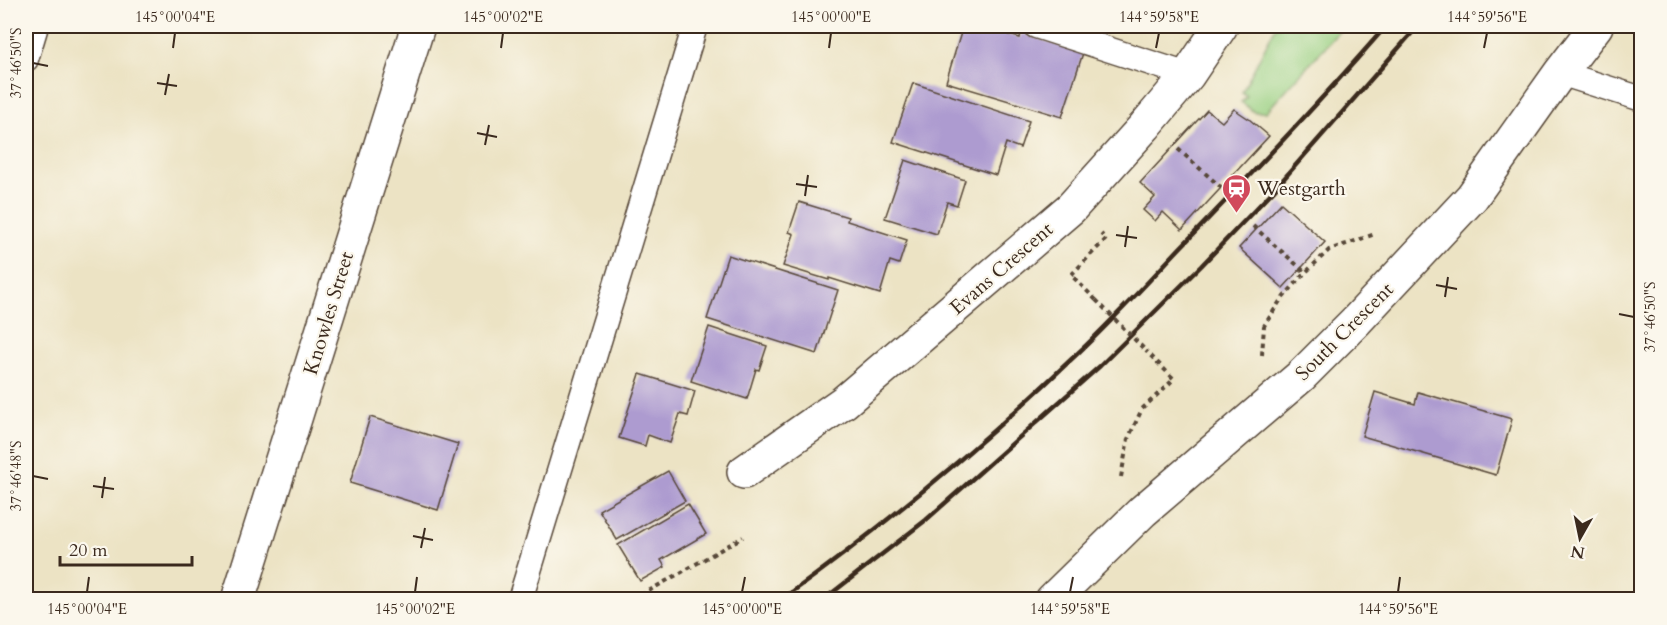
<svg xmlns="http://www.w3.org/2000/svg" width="1667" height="625" viewBox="0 0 1667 625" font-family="Cardo,serif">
<rect width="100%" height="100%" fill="#fbf7ec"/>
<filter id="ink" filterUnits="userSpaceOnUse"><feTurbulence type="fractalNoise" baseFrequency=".0167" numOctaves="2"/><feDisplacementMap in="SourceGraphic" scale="12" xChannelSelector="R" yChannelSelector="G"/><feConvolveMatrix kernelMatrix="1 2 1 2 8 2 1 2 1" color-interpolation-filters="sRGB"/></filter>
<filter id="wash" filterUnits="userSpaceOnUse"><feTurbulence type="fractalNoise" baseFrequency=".008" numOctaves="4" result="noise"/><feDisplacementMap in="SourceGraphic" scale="24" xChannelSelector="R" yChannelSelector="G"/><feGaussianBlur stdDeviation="1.35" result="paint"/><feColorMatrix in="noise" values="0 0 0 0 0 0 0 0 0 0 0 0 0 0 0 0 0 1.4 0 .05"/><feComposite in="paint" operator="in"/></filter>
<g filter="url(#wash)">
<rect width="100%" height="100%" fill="#ece3c4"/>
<!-- green -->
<polygon fill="#9ad082" stroke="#6a7d50" stroke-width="1.5" points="1276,26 1344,26 1266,112 1254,112 1241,102 1247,96 1242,92"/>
<g id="blocks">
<!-- building -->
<g fill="#ad9bd0">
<polygon points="963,26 997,26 1001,27 999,32 1020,38 1021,33 1083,53 1062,117 946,82"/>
<polygon points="913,83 1029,121 1020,148 1006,143 996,175 893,142"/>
<polygon points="1234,109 1249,119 1269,136 1182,230 1163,212 1155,221 1143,210 1155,197 1140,183 1207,110 1222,122"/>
<polygon points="905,160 965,180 957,205 947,202 937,234 885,218"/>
<polygon points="799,202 848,217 847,221 907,240 899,264 890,261 880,294 829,278 829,280 783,266 794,234 789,232"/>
<polygon points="1281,203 1325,242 1283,288 1239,248"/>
<polygon points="728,255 838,290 817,354 707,319"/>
<polygon points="709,327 767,346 759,370 756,369 747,399 691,381"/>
<polygon points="640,374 695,391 688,416 680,414 670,443 648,435 645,446 619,438"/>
<polygon points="1375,392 1415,404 1418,392 1512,419 1496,475 1362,436"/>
<polygon points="370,417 458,444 438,510 350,483"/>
<polygon points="668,471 685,501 617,540 599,510"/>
<polygon points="688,504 706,534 661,560 665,567 640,581 618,545"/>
</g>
</g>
</g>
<g filter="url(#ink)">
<use href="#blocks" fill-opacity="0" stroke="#564637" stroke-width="1.5"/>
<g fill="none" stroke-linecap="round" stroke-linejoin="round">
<defs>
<g id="lane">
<polyline points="1036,26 1188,75"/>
<polyline points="26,59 36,26"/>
<polyline points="1560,73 1642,99"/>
<polyline points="520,600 695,26"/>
</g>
<g id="street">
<polyline points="744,472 844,402 1071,208 1145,126 1188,75 1221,26"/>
<polyline points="238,600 418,26"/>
<polyline points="1052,600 1143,511 1301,376 1357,320 1472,197 1560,73 1596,26"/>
</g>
</defs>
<!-- lane casing -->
<use href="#lane" stroke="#564637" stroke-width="27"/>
<!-- street casing -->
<use href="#street" stroke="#564637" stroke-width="36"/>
<!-- path -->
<g stroke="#564637" stroke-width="4" stroke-dasharray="4.5 4.5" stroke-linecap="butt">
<polyline points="1178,149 1223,189"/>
<polyline points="1253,226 1306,273"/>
<polyline points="1096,300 1071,275 1106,239 1101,234"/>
<polyline points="1262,355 1264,326 1280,301 1304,274 1329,250 1375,234"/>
<polyline points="1121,477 1128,439 1142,409 1174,379 1146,351"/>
<polyline points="633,600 743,537"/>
</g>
<!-- lane -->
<use href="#lane" stroke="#fff" stroke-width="24"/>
<!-- street -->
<use href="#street" stroke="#fff" stroke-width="33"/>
<!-- rail -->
<g stroke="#3b2a1e" stroke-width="4.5">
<path d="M781,600C886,525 985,442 1078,353C1113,320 1146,284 1179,249C1250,176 1320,102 1386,26"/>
<polyline points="823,600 926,520 1100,366 1201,266 1273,191 1418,26"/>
</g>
<!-- path-bridge -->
<polyline stroke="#564637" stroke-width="4" stroke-dasharray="4.5 4.5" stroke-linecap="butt" points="1096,300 1146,351"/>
</g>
</g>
<!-- ticks -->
<path fill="none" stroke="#3b2a1e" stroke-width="2" d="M173,48L175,33M501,48L503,33M829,48L831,33M1156,48L1159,33M1484,48L1487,33M33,63L48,66M157,83L177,86M165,95L169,74M477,133L497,137M485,145L489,125M796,184L817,187M805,196L808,175M1116,235L1137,238M1125,247L1128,226M1436,285L1457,289M1445,297L1448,277M1619,314L1634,317M33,476L48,479M93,486L114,489M102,498L105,477M413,536L433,540M421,548L425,528M87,592L89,577M415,592L417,577M742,592L745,577M1070,592L1073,577M1398,592L1400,577"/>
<!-- icons -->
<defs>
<symbol id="station-pin" viewBox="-11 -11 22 30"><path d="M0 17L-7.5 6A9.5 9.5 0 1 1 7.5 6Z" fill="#d1495b" stroke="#fbf7ec"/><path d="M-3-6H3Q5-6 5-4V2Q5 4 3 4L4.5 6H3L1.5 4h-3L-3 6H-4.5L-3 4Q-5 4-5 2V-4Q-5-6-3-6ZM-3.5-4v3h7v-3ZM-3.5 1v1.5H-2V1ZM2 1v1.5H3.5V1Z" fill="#fff"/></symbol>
</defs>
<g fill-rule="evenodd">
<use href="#station-pin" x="1220" y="172" width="33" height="45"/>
</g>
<g text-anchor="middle" stroke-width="4.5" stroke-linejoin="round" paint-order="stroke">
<!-- poi labels -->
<g font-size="20" fill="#3b2a1e" stroke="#fbf7ec" text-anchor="start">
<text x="1257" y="195">Westgarth</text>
</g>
<!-- street labels -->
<g font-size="20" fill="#3b2a1e" stroke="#fbf7ec">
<text transform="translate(1001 268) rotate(-41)" y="7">Evans Crescent</text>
<text transform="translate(328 313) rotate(-73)" y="7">Knowles Street</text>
<text transform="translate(1344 331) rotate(-45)" y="7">South Crescent</text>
</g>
</g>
<!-- margin -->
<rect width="1667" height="625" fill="none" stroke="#fbf7ec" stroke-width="66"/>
<!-- north arrow -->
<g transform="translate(1580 538) rotate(189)" stroke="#fbf7ec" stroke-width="4.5" paint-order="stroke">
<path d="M0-4.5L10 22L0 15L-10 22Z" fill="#3b2a1e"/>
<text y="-9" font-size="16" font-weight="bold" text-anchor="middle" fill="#3b2a1e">N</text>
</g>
<!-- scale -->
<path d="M60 556v9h132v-9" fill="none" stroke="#3b2a1e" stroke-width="3"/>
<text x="69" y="556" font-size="18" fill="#3b2a1e" stroke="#fbf7ec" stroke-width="4.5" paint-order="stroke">20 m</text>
<rect x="33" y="33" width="1601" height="559" fill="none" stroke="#3b2a1e" stroke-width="2"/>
<g font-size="15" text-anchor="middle" fill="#3b2a1e">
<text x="175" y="22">145°00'04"E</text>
<text x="503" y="22">145°00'02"E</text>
<text x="831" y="22">145°00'00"E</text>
<text x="1159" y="22">144°59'58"E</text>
<text x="1487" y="22">144°59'56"E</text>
<text transform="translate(16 63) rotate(-90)" y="5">37°46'50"S</text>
<text transform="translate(1650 317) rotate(-90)" y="5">37°46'50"S</text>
<text transform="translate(16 476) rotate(-90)" y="5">37°46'48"S</text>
<text x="87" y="614">145°00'04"E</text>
<text x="415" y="614">145°00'02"E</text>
<text x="742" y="614">145°00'00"E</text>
<text x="1070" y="614">144°59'58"E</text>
<text x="1398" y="614">144°59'56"E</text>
</g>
</svg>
